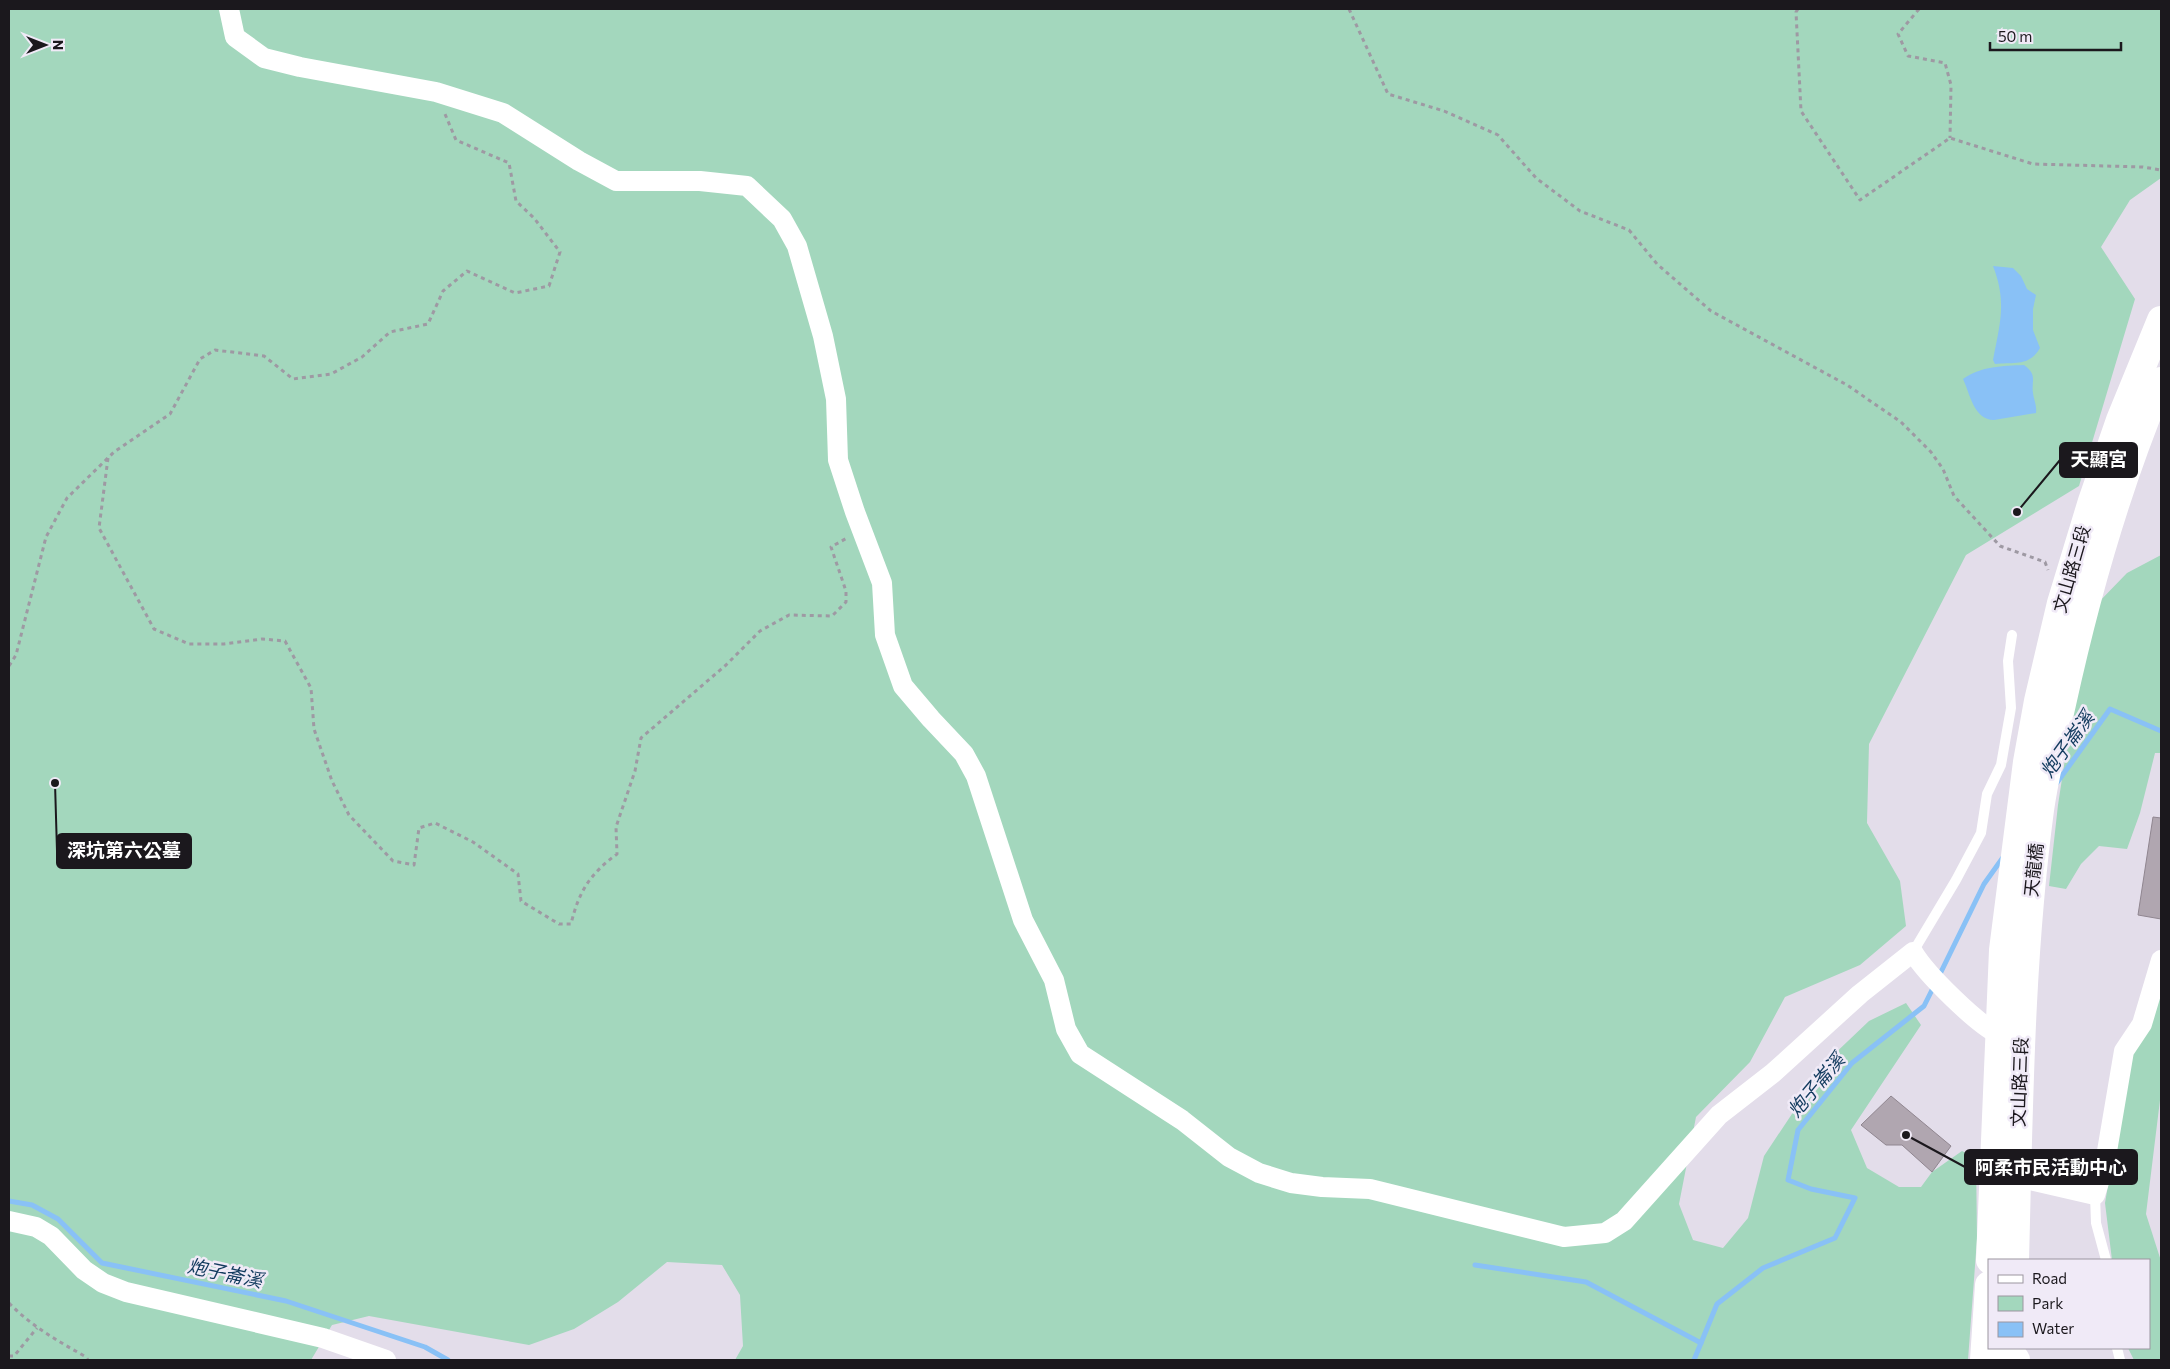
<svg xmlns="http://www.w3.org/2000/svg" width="2170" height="1369" viewBox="0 0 2170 1369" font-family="Commissioner,'Noto Sans TC',sans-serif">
<rect width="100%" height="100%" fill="#e3ddea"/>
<!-- green -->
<g fill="#a3d7bd">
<polygon points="9,9 2161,9 2161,178 2130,200 2101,247 2135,299 2079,486 1966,555 1869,744 1867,823 1900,881 1906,926 1860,965 1785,997 1750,1062 1696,1117 1679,1204 1693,1240 1723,1248 1748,1218 1764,1156 1827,1061 1869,1021 1906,1003 1921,1025 1851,1130 1867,1168 1899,1187 1921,1187 1932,1172 1962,1151 1976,1158 1977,1239 1968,1360 735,1360 743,1346 740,1295 722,1265 667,1262 618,1302 574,1329 529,1345 369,1316 332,1325 311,1360 9,1360"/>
<polygon points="2161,555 2161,753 2155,753 2140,813 2127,849 2099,846 2081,864 2066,889 2049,886 2058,805 2076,687 2095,606 2127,573"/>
<polygon points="2161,992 2161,1092 2146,1214 2161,1261 2161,1360 2134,1360 2128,1348 2149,1348 2149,1260 2112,1260 2105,1203 2130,1057"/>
</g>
<!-- water -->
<g fill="#89c1f6">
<path d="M1993,266L2013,268L2021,276L2027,289L2036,295L2033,309V330L2040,348C2029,367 2014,362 1995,364L1993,360C2000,323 2007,302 1993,266Z"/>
<path d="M2024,365C2038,375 2031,381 2033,393C2034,401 2037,405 2036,413L1994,420C1974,420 1970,394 1963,379C1981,366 2003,366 2024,365Z"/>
</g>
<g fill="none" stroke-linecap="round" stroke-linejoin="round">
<!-- stream -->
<g stroke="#89c1f6" stroke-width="5">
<polyline points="2056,784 2110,709 2161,731"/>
<polyline points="1939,976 1984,884 2004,856"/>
<polyline points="9,1201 32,1205 58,1219 102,1263 286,1301 425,1347 448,1360"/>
<polyline points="1475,1265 1586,1282 1701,1343"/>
<polyline points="1694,1360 1717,1304 1763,1268 1835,1238 1855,1198 1811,1189 1788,1180 1798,1130 1852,1063 1924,1006 1934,986"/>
</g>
</g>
<!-- building -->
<g fill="#b0a6b0" stroke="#908690">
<polygon points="2153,817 2161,818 2161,919 2138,915"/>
<polygon points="1891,1096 1951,1146 1932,1172 1902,1145 1886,1145 1861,1125"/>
</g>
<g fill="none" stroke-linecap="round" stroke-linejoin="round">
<!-- path -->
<g stroke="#9e99a3" stroke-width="3" stroke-dasharray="4 4" stroke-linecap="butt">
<polyline points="1349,9 1388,94 1444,111 1498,135 1536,178 1580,211 1629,230 1657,264 1711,311 1847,385 1901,422 1931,452 1943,469 1954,496 2000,546 2045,562 2048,570"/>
<polyline points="1798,9 1796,12 1801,111 1860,200 1950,138 2033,164 2143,167 2161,170"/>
<polyline points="1919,9 1898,34 1908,56 1945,63 1951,85 1950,138"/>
<path d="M108,458L99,528L154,629L189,644H224L262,639L285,641L311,688L314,729L332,781L349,815L393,861L414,865L419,828L435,823L473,842L518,874L521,901L559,924H571C579,891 590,874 617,854L616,827L635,771L641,738L726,665L760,631L789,615L832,616L846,602V591L831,547L847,538"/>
<polyline points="9,666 16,655 46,537 67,498 114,452 170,414 200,359 215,350 264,356 293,379 331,374 362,357 390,332 428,324 443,291 467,271 515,293 549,286 560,252 534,218 516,201 509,163 456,140 445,114"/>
<path d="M9,1303C31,1326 58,1341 86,1357L88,1360"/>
<polyline points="9,1356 14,1356 37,1328"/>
</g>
<!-- service -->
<g stroke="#fff" stroke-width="10">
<polyline points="1913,952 1956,880 1981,833 1987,794 2001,765 2011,708 2008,661 2012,635"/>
<polyline points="2095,1195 2096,1223 2106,1260"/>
<polyline points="2117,1348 2120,1360"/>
</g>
<!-- minor -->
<g stroke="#fff" stroke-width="20">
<path d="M229,9L235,37L264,58L300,67L436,92L503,113L579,161L616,181H700L747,186L782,219L797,246L823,336L836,399L838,460L855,512L882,583L885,635L903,686L931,719L964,754L976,776L1023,920L1054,980L1066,1029L1080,1054L1182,1120L1229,1157L1259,1173L1291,1183L1322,1187L1370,1189L1564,1237L1605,1233L1624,1221L1719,1115L1773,1073L1860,994L1913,952C1926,974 1976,1023 1998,1034C2002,1036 2006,1035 2010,1035"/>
<polyline points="2017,1177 2095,1195 2105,1163 2124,1051 2142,1024 2161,960"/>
<polyline points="9,1221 36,1227 51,1236 84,1270 103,1283 126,1292 323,1338 386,1360"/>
</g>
<!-- secondary -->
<g stroke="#fff" stroke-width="28">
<polyline points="1990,1260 2003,950 2027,762 2038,701 2061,603 2092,501 2120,420 2161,320"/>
<path d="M2015,1260C2019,1110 2020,959 2040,810C2045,774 2054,739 2062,704C2086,594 2117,485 2161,381"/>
<polyline points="1992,1348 2011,1353 2016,1360"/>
<polyline points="1984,1360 1989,1285"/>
</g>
</g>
<g text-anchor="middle" stroke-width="5" stroke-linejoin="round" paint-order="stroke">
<!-- street labels -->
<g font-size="18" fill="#1b181d" stroke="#f0eaf7">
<text transform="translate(2072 569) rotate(-74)" y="6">文山路三段</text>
<text transform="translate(2034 870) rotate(-84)" y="6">天龍橋</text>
<text transform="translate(2020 1082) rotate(-88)" y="6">文山路三段</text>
</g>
<!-- water labels -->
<g font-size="19" font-style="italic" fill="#123b5e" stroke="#f0eaf7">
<text transform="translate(2067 744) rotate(-54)" y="7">炮子崙溪</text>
<text transform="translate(1816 1085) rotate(-50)" y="7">炮子崙溪</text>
<text transform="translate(225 1273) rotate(12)" y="7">炮子崙溪</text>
</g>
</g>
<!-- callouts -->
<path fill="none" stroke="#1b181d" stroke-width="2" d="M2017 512L2060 460M55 783L57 851M1906 1135L1965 1167"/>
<g fill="#1b181d" stroke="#f0eaf7" stroke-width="2">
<circle cx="2017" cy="512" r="5"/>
<circle cx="55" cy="783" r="5"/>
<circle cx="1906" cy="1135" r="5"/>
</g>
<g fill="#1b181d" stroke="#1b181d" stroke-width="2">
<rect x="2060" y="443" width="77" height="34" rx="5"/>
<rect x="57" y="834" width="134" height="34" rx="5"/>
<rect x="1965" y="1150" width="172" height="34" rx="5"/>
</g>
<g font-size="19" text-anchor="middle" font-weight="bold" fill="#fff">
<text x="2099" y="466">天顯宮</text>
<text x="124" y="857">深坑第六公墓</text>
<text x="2051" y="1174">阿柔市民活動中心</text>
</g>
<!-- border -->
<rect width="2170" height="1369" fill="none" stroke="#1b181d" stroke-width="20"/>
<!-- legend -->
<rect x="1988" y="1259" width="162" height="90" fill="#f0eaf7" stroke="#9b96a0"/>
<rect x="1998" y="1275" width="25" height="8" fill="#ffffff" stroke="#9b96a0"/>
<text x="2032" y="1284" font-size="15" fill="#1b181d">Road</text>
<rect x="1998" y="1296" width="25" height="15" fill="#a3d7bd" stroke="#9b96a0"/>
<text x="2032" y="1309" font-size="15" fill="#1b181d">Park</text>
<rect x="1998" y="1322" width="25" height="15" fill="#89c1f6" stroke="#9b96a0"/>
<text x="2032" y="1334" font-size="15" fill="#1b181d">Water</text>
<!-- north arrow -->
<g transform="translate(45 45) rotate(90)" stroke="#f0eaf7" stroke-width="4" paint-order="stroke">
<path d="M0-4L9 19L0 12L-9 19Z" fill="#1b181d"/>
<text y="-8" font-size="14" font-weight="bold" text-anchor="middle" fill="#1b181d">N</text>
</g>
<!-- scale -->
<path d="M1990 42v8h131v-8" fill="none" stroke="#1b181d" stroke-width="2.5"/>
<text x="1998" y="42" font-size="15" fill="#1b181d" stroke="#f0eaf7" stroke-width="4" paint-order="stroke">50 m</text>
</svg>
